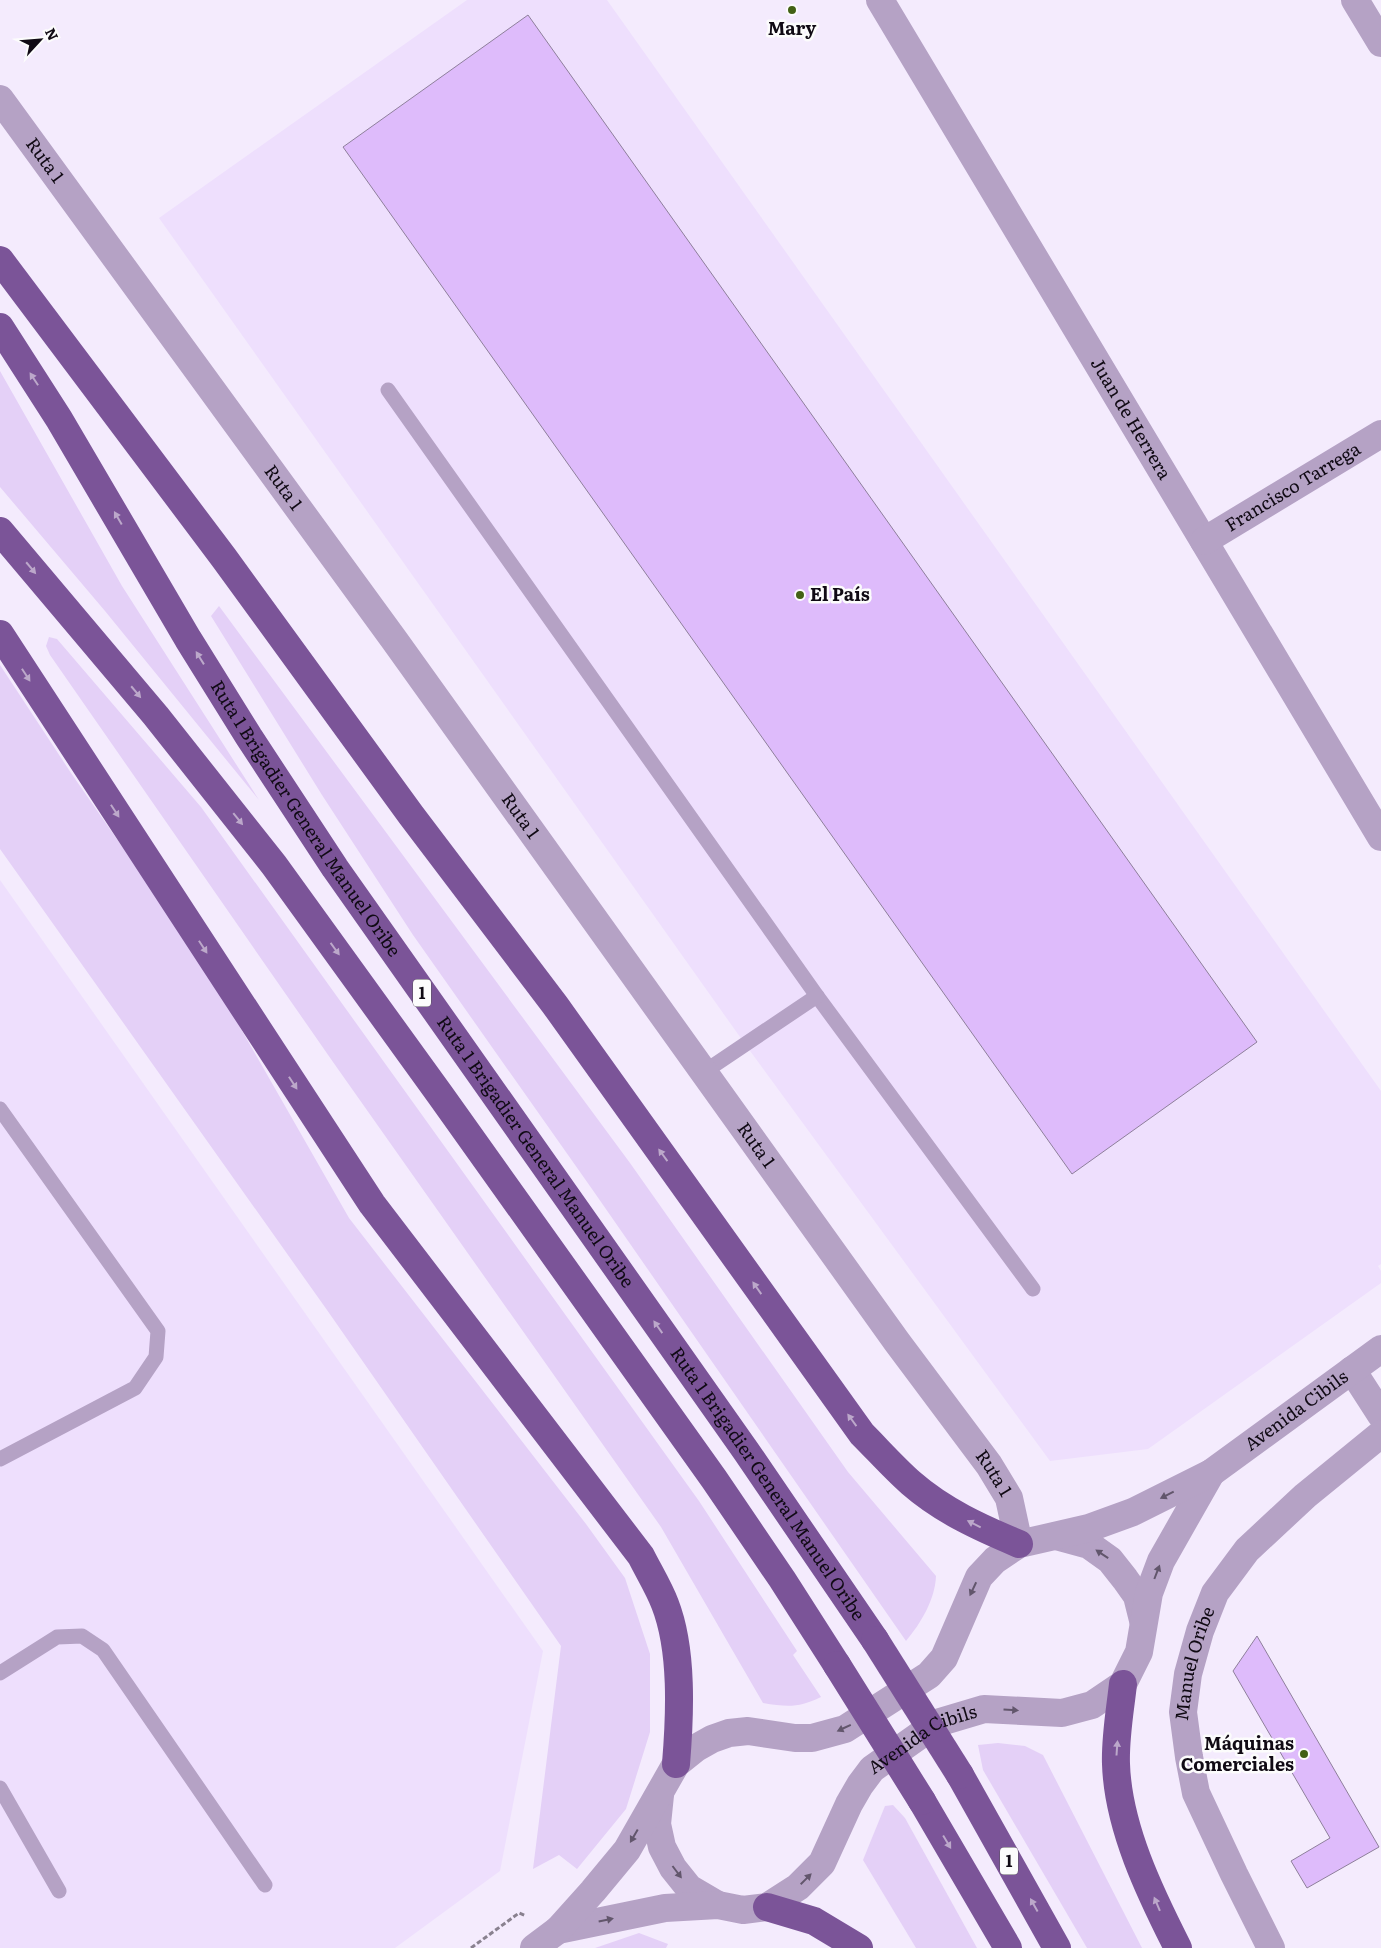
<svg xmlns="http://www.w3.org/2000/svg" width="1381" height="1948" viewBox="0 0 1381 1948" font-family="Literata,serif">
<rect width="100%" height="100%" fill="#f4ebfd"/>
<!-- built -->
<g fill="#eedffd">
<polygon points="467,0 607,0 1381,1091 1381,1264 1378,1266 1381,1271 1381,1283 1148,1449 1050,1461 745,1044 159,218"/>
<polygon points="0,880 543,1651 500,1871 395,1948 0,1948"/>
</g>
<!-- green -->
<g fill="#e4d0f7">
<polygon points="0,371 122,586 259,800 105,611 0,487"/>
<path d="M219,606L630,1163L848,1472L936,1576C935,1600 921,1623 906,1641L592,1189L413,935L322,795L211,616Z"/>
<path d="M49,637L57,639L201,807L699,1501L797,1651L793,1655L821,1697C799,1708 787,1707 763,1703L661,1527L333,1062L50,655L46,646Z"/>
<polygon points="0,665 71,773 205,966 349,1218 586,1524 625,1578 650,1654 650,1732 626,1809 577,1869 559,1855 533,1869 561,1646 327,1310 0,849"/>
<polygon points="998,1743 1025,1746 1043,1755 1142,1948 1087,1948 983,1770 978,1745"/>
<polygon points="893,1805 905,1818 977,1948 916,1948 863,1860 885,1806"/>
<polygon points="639,1933 668,1944 666,1948 595,1948"/>
</g>
<!-- building -->
<g fill="#debbfb" stroke="#8e7f9b">
<polygon points="528,15 1257,1042 1072,1174 343,147"/>
<polygon points="1257,1636 1379,1847 1307,1888 1291,1861 1330,1838 1233,1671"/>
</g>
<g fill="none" stroke-linecap="round" stroke-linejoin="round">
<!-- path -->
<polyline stroke="#89818f" stroke-width="3" stroke-dasharray="5 2.5" stroke-linecap="butt" points="471,1948 519,1913 526,1916"/>
<!-- service -->
<g stroke="#b5a2c5" stroke-width="15">
<polyline points="388,390 817,996 1033,1289"/>
<polyline points="704,1072 817,996"/>
<polyline points="0,1109 158,1331 156,1357 135,1388 0,1459"/>
<polyline points="0,1673 57,1637 82,1636 103,1650 265,1885"/>
<polyline points="0,1788 59,1891"/>
</g>
<!-- minor -->
<g stroke="#b5a2c5" stroke-width="28">
<path id="s1" d="M880,0L1381,837"/>
<polyline points="1355,0 1381,43"/>
<path id="s2" d="M0,99L395,641L897,1342L989,1465L1009,1498L1019,1544"/>
<path id="s3" d="M1204,541L1381,434"/>
<polyline points="1352,1370 1381,1415"/>
<path id="s4" d="M1271,1948L1234,1874L1196,1793L1189,1757L1183,1712L1188,1674L1200,1631L1215,1593L1247,1550L1305,1496L1381,1434"/>
</g>
<!-- tertiary -->
<g stroke="#b5a2c5" stroke-width="28">
<polyline points="1056,1536 1089,1545 1110,1560 1125,1579 1137,1596 1143,1620"/>
<polyline points="660,1795 657,1824 662,1847 673,1868 689,1888 718,1905"/>
<path id="s5" d="M558,1930L665,1908L718,1905L743,1910L767,1907L798,1887L822,1863L849,1804L860,1785L872,1769L937,1723L984,1709L1062,1713L1092,1705L1123,1684L1139,1652L1149,1593L1161,1561L1211,1473"/>
<path id="s6" d="M534,1948L558,1930L593,1891L627,1850L676,1764L696,1748L712,1739L729,1733L748,1731L795,1738H812L845,1729L929,1675L944,1658L979,1577L995,1560L1019,1544L1089,1528L1133,1512L1211,1473L1381,1349"/>
</g>
<!-- trunk -->
<g stroke="#7b5498" stroke-width="28">
<path d="M0,260L224,558L411,815L555,1005L862,1434C878,1450 894,1468 911,1483C943,1511 981,1528 1019,1544"/>
<path id="s7" d="M0,327L59,419L188,639L249,737L335,868L746,1451L875,1640"/>
<polyline points="0,531 156,716 274,865 441,1096 714,1479 782,1579 837,1665"/>
<path d="M0,634L372,1204L641,1556C649,1572 659,1588 665,1604C683,1650 680,1715 676,1764"/>
<path d="M1123,1684C1120,1711 1115,1738 1116,1764C1118,1827 1150,1893 1178,1948"/>
<polyline points="960,1775 1057,1948"/>
<polyline points="922,1801 1008,1948"/>
<polyline points="767,1907 814,1921 859,1948"/>
</g>
<!-- trunk-bridge -->
<g stroke="#7b5498" stroke-width="28">
<polyline points="875,1640 960,1775"/>
<polyline points="837,1665 922,1801"/>
</g>
</g>
<!-- one-way arrows -->
<defs><path id="oneway-solid" d="M-6-.8H1V-3.2L6.5 0L1 3.2V.8H-6Z" transform="scale(1.25)"/></defs>
<g fill="#bca8ca">
<use href="#oneway-solid" transform="translate(34 379) rotate(-123)"/>
<use href="#oneway-solid" transform="translate(118 518) rotate(-120)"/>
<use href="#oneway-solid" transform="translate(31 568) rotate(50)"/>
<use href="#oneway-solid" transform="translate(200 658) rotate(-122)"/>
<use href="#oneway-solid" transform="translate(26 675) rotate(57)"/>
<use href="#oneway-solid" transform="translate(136 692) rotate(50)"/>
<use href="#oneway-solid" transform="translate(115 811) rotate(57)"/>
<use href="#oneway-solid" transform="translate(238 819) rotate(51)"/>
<use href="#oneway-solid" transform="translate(203 947) rotate(57)"/>
<use href="#oneway-solid" transform="translate(335 949) rotate(54)"/>
<use href="#oneway-solid" transform="translate(293 1083) rotate(57)"/>
<use href="#oneway-solid" transform="translate(663 1155) rotate(-126)"/>
<use href="#oneway-solid" transform="translate(757 1288) rotate(-125)"/>
<use href="#oneway-solid" transform="translate(658 1327) rotate(-125)"/>
<use href="#oneway-solid" transform="translate(852 1420) rotate(-126)"/>
<use href="#oneway-solid" transform="translate(974 1524) rotate(-153)"/>
<use href="#oneway-solid" transform="translate(1117 1748) rotate(-86)"/>
<use href="#oneway-solid" transform="translate(947 1842) rotate(59)"/>
<use href="#oneway-solid" transform="translate(1157 1904) rotate(-113)"/>
<use href="#oneway-solid" transform="translate(1034 1905) rotate(-119)"/>
</g>
<g fill="#62566c">
<use href="#oneway-solid" transform="translate(1167 1495) rotate(153)"/>
<use href="#oneway-solid" transform="translate(1102 1554) rotate(-146)"/>
<use href="#oneway-solid" transform="translate(1157 1572) rotate(-69)"/>
<use href="#oneway-solid" transform="translate(973 1589) rotate(115)"/>
<use href="#oneway-solid" transform="translate(1011 1710) rotate(4)"/>
<use href="#oneway-solid" transform="translate(844 1728) rotate(155)"/>
<use href="#oneway-solid" transform="translate(634 1836) rotate(120)"/>
<use href="#oneway-solid" transform="translate(677 1872) rotate(53)"/>
<use href="#oneway-solid" transform="translate(806 1879) rotate(-45)"/>
<use href="#oneway-solid" transform="translate(606 1920) rotate(-12)"/>
</g>
<!-- markers -->
<g fill="#436115" stroke="#fcfcfc" stroke-width="2">
<circle cx="792" cy="10" r="5"/>
<circle cx="800" cy="595" r="5"/>
<circle cx="1304" cy="1754" r="5"/>
</g>
<g text-anchor="middle" stroke-width="5" stroke-linejoin="round" paint-order="stroke">
<!-- shield labels -->
<g fill="#fcfcfc" stroke="#57535a" stroke-width="1">
<rect x="413" y="979.5" width="18" height="27" rx="4"/>
<rect x="1000" y="1847.5" width="18" height="27" rx="4"/>
</g>
<g font-size="16" font-weight="bold" fill="#100a14">
<text x="422" y="999">1</text>
<text x="1009" y="1867">1</text>
</g>
<!-- poi labels -->
<g font-size="18" font-weight="bold" fill="#100a14" stroke="#fcfcfc">
<text x="792" y="35">Mary</text>
<text x="810" y="601" text-anchor="start">El País</text>
<text x="1294" y="1750" text-anchor="end">Máquinas<tspan x="1294" dy="21">Comerciales</tspan></text>
</g>
<!-- street labels -->
<g font-size="18" fill="#100a14" stroke="#fcfcfc">
<text dy="6" stroke="none"><textPath href="#s2" startOffset="76">Ruta 1</textPath></text>
<text dy="6" stroke="none"><textPath href="#s1" startOffset="488">Juan de Herrera</textPath></text>
<text dy="6" stroke="none"><textPath href="#s2" startOffset="481">Ruta 1</textPath></text>
<text dy="6" stroke="none"><textPath href="#s3" startOffset="104">Francisco Tarrega</textPath></text>
<text dy="6" stroke="none"><textPath href="#s2" startOffset="886">Ruta 1</textPath></text>
<text dy="6" stroke="none"><textPath href="#s7" startOffset="579">Ruta 1 Brigadier General Manuel Oribe</textPath></text>
<text dy="6" stroke="none"><textPath href="#s2" startOffset="1291">Ruta 1</textPath></text>
<text dy="6" stroke="none"><textPath href="#s7" startOffset="984">Ruta 1 Brigadier General Manuel Oribe</textPath></text>
<text dy="6" stroke="none"><textPath href="#s6" startOffset="989">Avenida Cibils</textPath></text>
<text dy="6" stroke="none"><textPath href="#s2" startOffset="1696">Ruta 1</textPath></text>
<text dy="6" stroke="none"><textPath href="#s7" startOffset="1389">Ruta 1 Brigadier General Manuel Oribe</textPath></text>
<text dy="6" stroke="none"><textPath href="#s4" startOffset="304">Manuel Oribe</textPath></text>
<text dy="6" stroke="none"><textPath href="#s5" startOffset="449">Avenida Cibils</textPath></text>
</g>
</g>
<!-- north arrow -->
<g transform="translate(40 40) rotate(64)" stroke="#fcfcfc" stroke-width="4" paint-order="stroke">
<path d="M0-4L9 19L0 12L-9 19Z" fill="#100a14"/>
<text y="-8" font-size="14" font-weight="bold" text-anchor="middle" fill="#100a14">N</text>
</g>
</svg>
